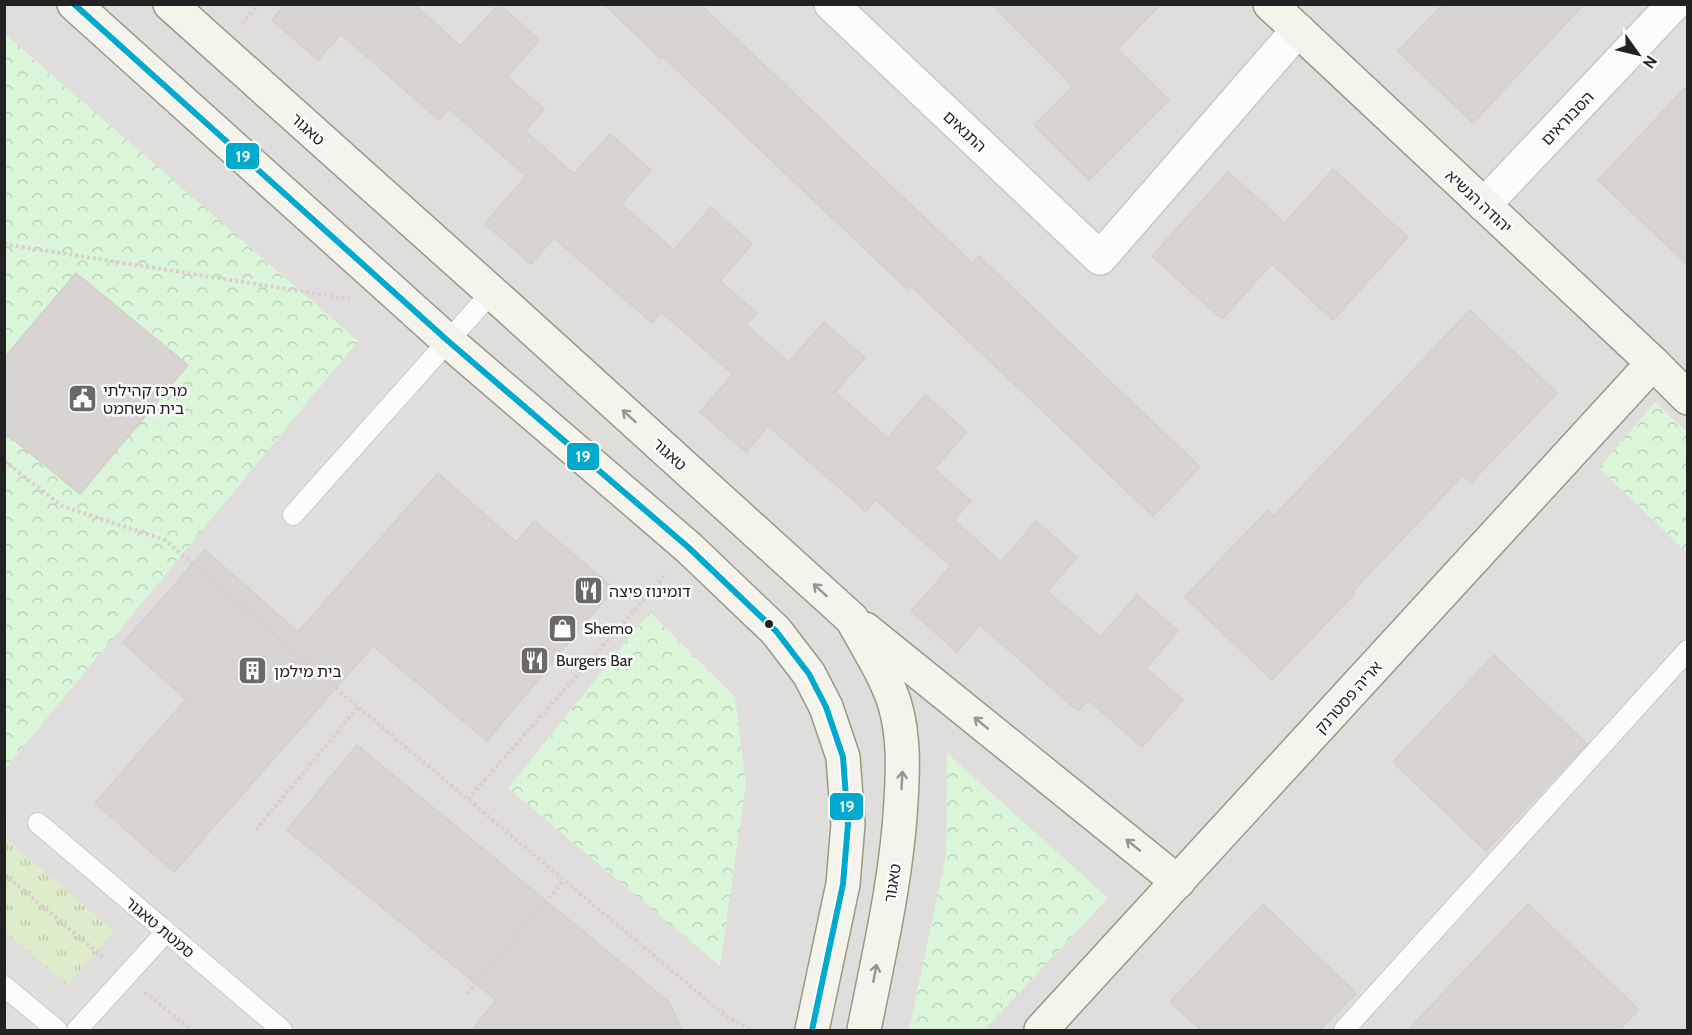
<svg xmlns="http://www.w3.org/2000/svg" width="1692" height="1035" viewBox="0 0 1692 1035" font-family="Cabin,'Noto Sans Hebrew',sans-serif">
<defs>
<pattern id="grass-tufts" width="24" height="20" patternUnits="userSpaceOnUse" patternTransform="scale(1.5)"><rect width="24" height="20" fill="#ddeccb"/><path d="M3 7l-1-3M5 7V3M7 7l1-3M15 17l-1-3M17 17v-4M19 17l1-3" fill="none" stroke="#bdcaae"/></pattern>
<pattern id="park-crowns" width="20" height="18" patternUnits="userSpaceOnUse" patternTransform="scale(1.5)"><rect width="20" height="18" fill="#daf5da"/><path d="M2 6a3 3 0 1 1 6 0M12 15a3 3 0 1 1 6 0" fill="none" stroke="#bbd2bb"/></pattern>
</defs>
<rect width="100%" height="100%" fill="#f0eeeb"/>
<!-- residential -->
<rect fill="#dfdedc" x="5" y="5" width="1682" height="1025"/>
<!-- grass -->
<polygon fill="url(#grass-tufts)" points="4,837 114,931 67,985 5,931"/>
<!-- park -->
<g fill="url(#park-crowns)">
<polygon points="5,34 358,341 5,769"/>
<polygon points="1655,402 1687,432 1687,553 1599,468"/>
<polygon points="650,612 735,697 746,783 720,966 508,788"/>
<polygon points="947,753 1108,898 984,1030 909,1030 946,855"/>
</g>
<!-- parking -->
<g fill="#e0dfde">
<polygon points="396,324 463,383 313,554 246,495"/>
<polygon points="38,782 171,896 237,833 275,827 467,994 437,1030 211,1030 181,1006 159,1030 5,1030 5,957 63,1009 129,936 5,825 4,818"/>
</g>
<!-- building -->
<g fill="#d7d4d2" stroke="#d3d0cc" stroke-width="1.5">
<polygon points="285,4 414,4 460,46 499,4 539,40 507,77 544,109 525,131 574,174 610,134 651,170 621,204 674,250 711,207 752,244 720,281 757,313 746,325 789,362 824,322 865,358 835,392 888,438 925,395 967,432 934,469 971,501 954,520 1001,562 1036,521 1077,557 1047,591 1100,637 1137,595 1178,631 1146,668 1183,700 1142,747 1088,700 1078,711 980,625 957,652 911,611 951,566 876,500 866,511 768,426 746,452 700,412 733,374 661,312 652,323 554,238 531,264 485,224 526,176 448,108 439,120 341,34 318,60 272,20"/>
<polygon points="604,4 700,4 972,263 979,256 1200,467 1153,516 911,286 907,289 662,56 660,58"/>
<polygon points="992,4 1161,4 1117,49 1169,100 1089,180 1034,125 1073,86"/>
<polygon points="1443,4 1584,4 1473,123 1398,51"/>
<polygon points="1688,85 1688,265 1598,180"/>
<polygon points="1333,169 1408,237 1333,320 1272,264 1222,319 1152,256 1228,172 1285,223"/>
<polygon points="76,273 188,365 80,494 4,432 4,358"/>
<polygon points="1470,310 1557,393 1471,483 1463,475 1353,591 1355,593 1272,680 1185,597 1268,510 1274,516"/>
<polygon points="438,473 516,542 534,521 614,588 487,741 373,646 174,872 95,803 186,699 123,643 205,550 298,632"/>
<polygon points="1494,655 1587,744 1486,851 1393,762"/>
<polygon points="357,745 669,1002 682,1030 472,1030 496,1000 287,830"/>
<polygon points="1263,904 1356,993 1320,1030 1201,1030 1170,1002"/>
<polygon points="1528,904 1639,1010 1619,1030 1408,1030"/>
</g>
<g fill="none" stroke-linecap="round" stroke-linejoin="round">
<defs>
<g id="lane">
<polyline points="293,515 491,293"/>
<polyline points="38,823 282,1030"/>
<polyline points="4,986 57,1030"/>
<polyline points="77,1030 166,932"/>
<polyline points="1344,1030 1688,650"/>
</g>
<g id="street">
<polyline points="831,4 1100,258 1298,30"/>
<polyline points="1484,205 1674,4"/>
</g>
<g id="secondary">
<polyline points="74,4 448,341 688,547 776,631 809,674 826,707 843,757 848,824 843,884 812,1030"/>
<path d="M170,4L507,306L852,619C867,647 886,675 895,705C904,736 903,769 901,801C897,878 879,954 864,1030"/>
<polyline points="1270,4 1653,363 1688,398"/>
<polyline points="865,629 1178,882"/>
<polyline points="1041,1030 1653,363"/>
</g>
</defs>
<!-- lane casing -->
<use href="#lane" stroke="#c9c8c7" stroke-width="22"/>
<!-- street casing -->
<use href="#street" stroke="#c9c8c7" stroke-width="36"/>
<!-- secondary casing -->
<use href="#secondary" stroke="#999a82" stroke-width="36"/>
<!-- path -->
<g stroke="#dccecd" stroke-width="4" stroke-dasharray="3 3" stroke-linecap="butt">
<polyline points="242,24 259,4"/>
<polyline points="4,244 350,299"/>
<polyline points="4,461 62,506 165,540 358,707 727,1017 751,1030"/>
<polyline points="468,799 667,573"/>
<polyline points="256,830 358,707"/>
<polyline points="4,874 105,959"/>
<polyline points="4,885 10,879"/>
<polyline points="145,992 191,1030"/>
<polyline points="467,994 564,880"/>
</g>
<!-- lane -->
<use href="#lane" stroke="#fdfcfc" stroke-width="20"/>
<!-- street -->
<use href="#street" stroke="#fdfcfc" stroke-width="33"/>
<!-- secondary -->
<use href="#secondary" stroke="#f4f4ed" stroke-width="33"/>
<defs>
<polyline id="bus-1" points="74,4 448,341 688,547 776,631 809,674 826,707 843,757 848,824 843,884 812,1030"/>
</defs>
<!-- bus-1 casing -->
<use href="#bus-1" stroke="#fff" stroke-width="10"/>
<!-- bus-1 -->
<use href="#bus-1" stroke="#00a9ce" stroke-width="6"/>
</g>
<!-- one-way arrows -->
<defs><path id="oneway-shaft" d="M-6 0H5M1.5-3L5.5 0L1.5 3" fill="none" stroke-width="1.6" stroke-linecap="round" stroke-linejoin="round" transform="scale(1.5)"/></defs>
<g stroke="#969692">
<use href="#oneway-shaft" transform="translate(629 416) rotate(-138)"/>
<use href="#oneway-shaft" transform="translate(820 590) rotate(-138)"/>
<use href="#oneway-shaft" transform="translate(981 723) rotate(-141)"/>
<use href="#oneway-shaft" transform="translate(902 780) rotate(-87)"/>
<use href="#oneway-shaft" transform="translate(1133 845) rotate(-141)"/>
<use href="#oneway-shaft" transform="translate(875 973) rotate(-79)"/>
</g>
<!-- icons -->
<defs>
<symbol id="civic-square" viewBox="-11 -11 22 22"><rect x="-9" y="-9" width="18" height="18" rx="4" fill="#6a6968" stroke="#fff"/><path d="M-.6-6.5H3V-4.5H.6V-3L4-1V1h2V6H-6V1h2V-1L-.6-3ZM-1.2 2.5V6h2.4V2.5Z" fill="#fff"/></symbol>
<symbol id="restaurant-square" viewBox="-11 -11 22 22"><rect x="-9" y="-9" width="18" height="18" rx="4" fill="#6a6968" stroke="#fff"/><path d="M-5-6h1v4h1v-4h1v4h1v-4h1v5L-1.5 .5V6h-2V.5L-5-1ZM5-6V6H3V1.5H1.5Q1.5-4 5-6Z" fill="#fff"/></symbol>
<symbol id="shop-square" viewBox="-11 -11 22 22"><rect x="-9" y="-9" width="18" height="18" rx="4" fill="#6a6968" stroke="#fff"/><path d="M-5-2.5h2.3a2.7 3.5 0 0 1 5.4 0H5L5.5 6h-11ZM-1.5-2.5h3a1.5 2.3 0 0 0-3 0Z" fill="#fff"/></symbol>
<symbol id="building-square" viewBox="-11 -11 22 22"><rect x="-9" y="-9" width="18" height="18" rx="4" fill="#6a6968" stroke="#fff"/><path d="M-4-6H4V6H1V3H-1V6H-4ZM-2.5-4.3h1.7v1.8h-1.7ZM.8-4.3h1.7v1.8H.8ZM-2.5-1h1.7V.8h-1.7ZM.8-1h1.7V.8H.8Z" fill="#fff"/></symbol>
</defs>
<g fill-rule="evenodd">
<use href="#civic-square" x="66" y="382" width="33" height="33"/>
<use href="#restaurant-square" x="572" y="574" width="33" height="33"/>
<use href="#shop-square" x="546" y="612" width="33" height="33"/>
<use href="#restaurant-square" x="518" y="644" width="33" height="33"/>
<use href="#building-square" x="236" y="654" width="33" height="33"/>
</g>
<!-- markers -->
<circle fill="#222" stroke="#fff" stroke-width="2" cx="769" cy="624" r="5"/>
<g text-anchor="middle" stroke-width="5" stroke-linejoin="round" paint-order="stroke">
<!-- street labels -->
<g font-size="16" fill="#222" stroke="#fff">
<text transform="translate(1567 118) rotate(-46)" y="6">הסבוראים</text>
<text transform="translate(308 129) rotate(42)" y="6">טאגור</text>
<text transform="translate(965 131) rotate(43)" y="6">התנאים</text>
<text transform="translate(1479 201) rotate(43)" y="6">יהודה הנשיא</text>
<text transform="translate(670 454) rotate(42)" y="6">טאגור</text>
<text transform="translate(1348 697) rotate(-48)" y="6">אריה פסטרנק</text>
<text transform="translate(892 883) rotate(-81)" y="6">טאגור</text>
<text transform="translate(160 927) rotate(40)" y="6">סמטת טאגור</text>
</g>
<!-- poi labels -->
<g font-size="16" fill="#222" stroke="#fff" text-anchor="start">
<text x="103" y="396">מרכז קהילתי<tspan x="103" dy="18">בית השחמט</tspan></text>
<text x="609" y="597">דומינוז פיצה</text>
<text x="584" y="634">Shemo</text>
<text x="556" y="666">Burgers Bar</text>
<text x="274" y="677">בית מילמן</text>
</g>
</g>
<g stroke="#fff" stroke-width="2">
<rect x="225" y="142" width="35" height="28" rx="6" fill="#00a9ce"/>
<rect x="566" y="442" width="34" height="29" rx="6" fill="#00a9ce"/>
<rect x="829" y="792" width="35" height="29" rx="6" fill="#00a9ce"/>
</g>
<g font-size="16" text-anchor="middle" font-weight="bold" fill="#fff">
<text x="243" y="162">19</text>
<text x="583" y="462">19</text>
<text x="847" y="812">19</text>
</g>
<!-- border -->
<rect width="1692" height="1035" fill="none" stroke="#222222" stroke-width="12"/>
<!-- north arrow -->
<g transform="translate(1638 54) rotate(124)" stroke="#ffffff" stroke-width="4.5" paint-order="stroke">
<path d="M0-4.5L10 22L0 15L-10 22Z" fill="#222222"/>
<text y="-9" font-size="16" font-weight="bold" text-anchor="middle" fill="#222222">N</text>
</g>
</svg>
